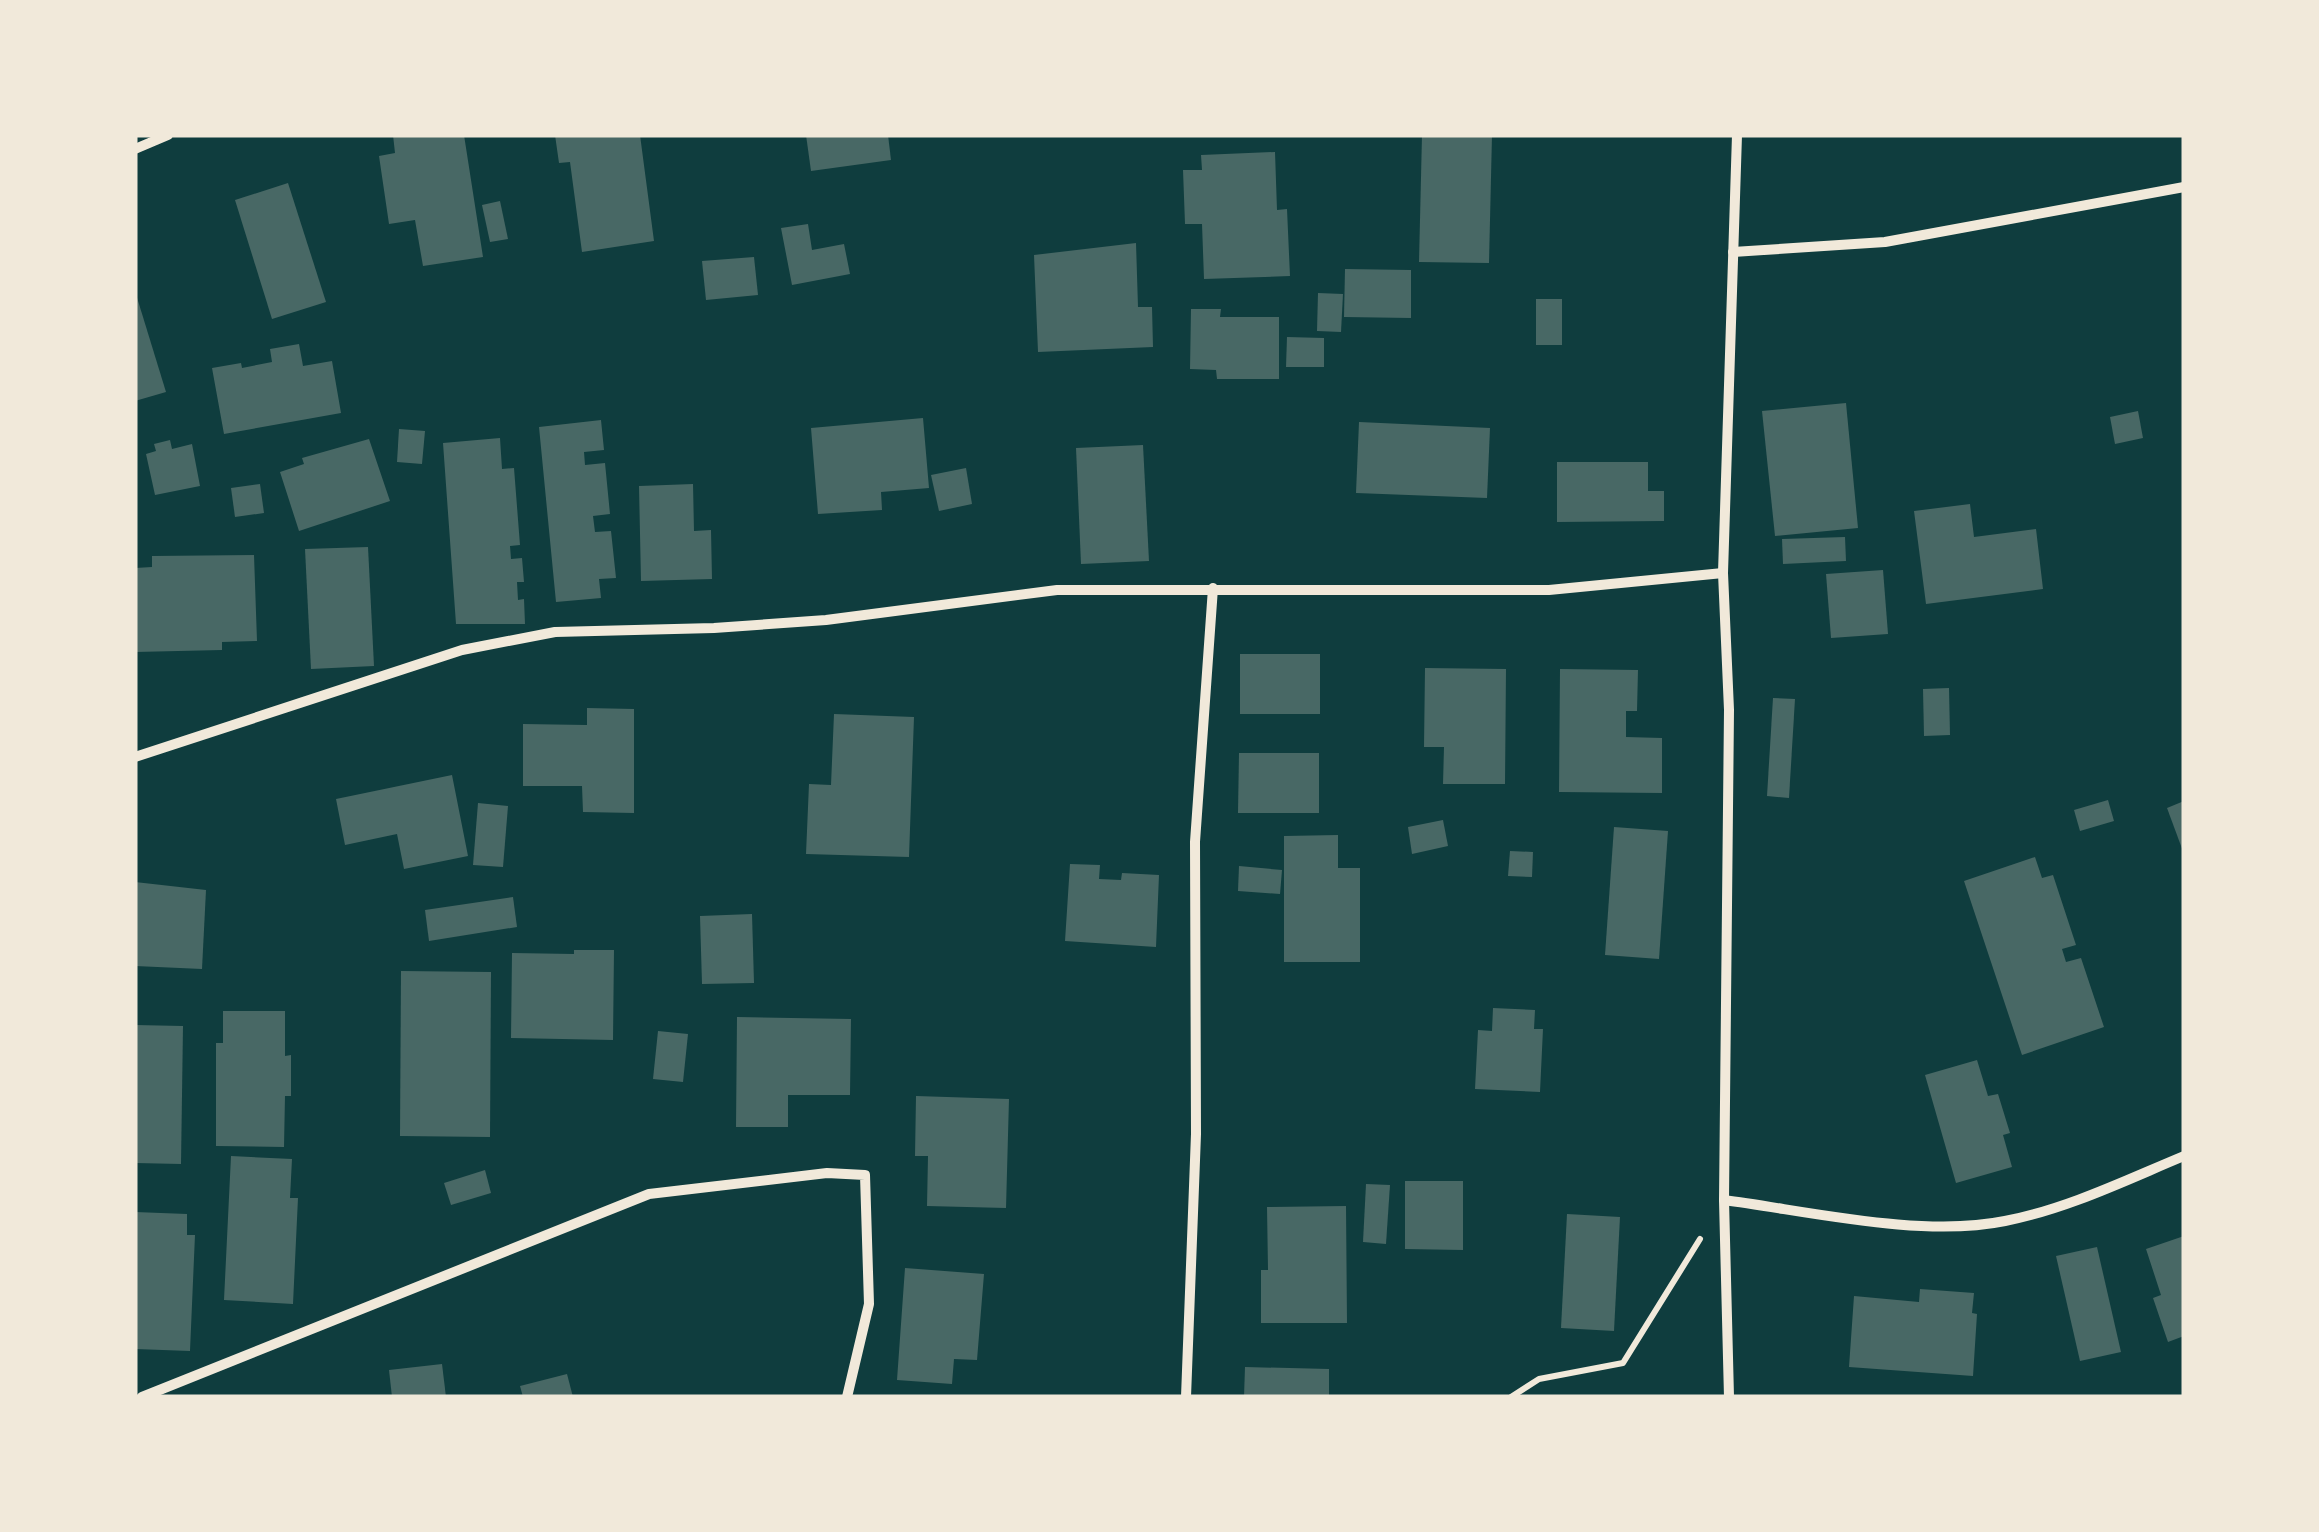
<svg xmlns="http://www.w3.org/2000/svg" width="2319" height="1532" viewBox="0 0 2319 1532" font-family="'PT Sans Narrow',sans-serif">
<rect width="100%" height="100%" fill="#0f3d3e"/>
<!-- building -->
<g fill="#486865">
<polygon points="393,135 464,135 483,257 423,266 415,220 389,224 379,156 395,153"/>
<polygon points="555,135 640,135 654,241 582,252 570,162 559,163"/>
<polygon points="806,135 888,135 891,160 811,171"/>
<polygon points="1422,135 1492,135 1489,263 1419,262"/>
<polygon points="1275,152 1277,210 1287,209 1290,276 1204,279 1202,224 1185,224 1183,170 1202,170 1201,155"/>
<polygon points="288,183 326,302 272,319 235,200"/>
<polygon points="500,201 508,239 490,242 482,205"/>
<polygon points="808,224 812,250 844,244 850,274 792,285 781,228"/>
<polygon points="1136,243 1138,307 1152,307 1153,347 1038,352 1034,255"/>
<polygon points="754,257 758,295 706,300 702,261"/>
<polygon points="1345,269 1411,270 1411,318 1344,317"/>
<polygon points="135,291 166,392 135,401"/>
<polygon points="1318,293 1343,294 1341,332 1317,331"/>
<rect x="1536" y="299" width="26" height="46"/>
<polygon points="1191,309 1221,309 1220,317 1279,317 1279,379 1217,379 1216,370 1190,369"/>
<polygon points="1287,337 1324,338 1324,367 1286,367"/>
<polygon points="299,344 303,366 332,361 341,413 224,434 212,368 241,363 242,368 272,362 270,349"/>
<polygon points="1846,403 1858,528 1775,536 1762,411"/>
<polygon points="2138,411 2143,438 2115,444 2110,417"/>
<polygon points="923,418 929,488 881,492 882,510 818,514 811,428"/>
<polygon points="601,420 604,450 584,452 585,465 605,463 610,514 593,516 595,532 611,531 616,578 599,579 601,598 556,602 539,427"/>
<polygon points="1359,422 1490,428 1487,498 1356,493"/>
<polygon points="399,429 425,431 422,464 397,462"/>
<polygon points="500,438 502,469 514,468 520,545 510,546 511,559 522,558 524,582 517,582 518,600 524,599 525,624 456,624 443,443"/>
<polygon points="369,439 390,501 299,531 280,472 304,464 302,458"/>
<polygon points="170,440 172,449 192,444 200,486 155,495 146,454 156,451 154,444"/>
<polygon points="1143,445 1149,561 1081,564 1076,448"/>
<polygon points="1557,462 1648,462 1648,491 1664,491 1664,521 1557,522"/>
<polygon points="966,468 972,504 939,511 931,475"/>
<polygon points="260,484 264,513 235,517 231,488"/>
<polygon points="693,484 694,531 711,530 712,579 641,581 639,486"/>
<polygon points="1970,504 1974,537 2036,529 2043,589 1926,604 1914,511"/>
<polygon points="1845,537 1846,561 1783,564 1782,539"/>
<polygon points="368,547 374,666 311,669 305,549"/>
<polygon points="254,555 257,641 222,642 222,650 135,652 135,568 152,567 152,556"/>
<polygon points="1883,570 1888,634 1831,638 1826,574"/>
<rect x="1240" y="654" width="80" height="60"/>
<polygon points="1425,668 1506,669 1505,784 1443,784 1444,747 1424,747"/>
<polygon points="1560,669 1638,670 1637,711 1626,711 1626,737 1662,738 1662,793 1559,792"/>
<polygon points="1949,688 1950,735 1924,736 1923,689"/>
<polygon points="1773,698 1795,699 1789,798 1767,796"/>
<polygon points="587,708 634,709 634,813 583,812 582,786 523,786 523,724 587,725"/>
<polygon points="834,714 914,717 909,857 806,854 809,784 831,785"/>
<polygon points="1239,753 1319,753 1319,813 1238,813"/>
<polygon points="452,775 468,856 404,869 397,834 345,845 336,799"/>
<polygon points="2108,800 2114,821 2080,831 2074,810"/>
<polygon points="2184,801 2184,854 2167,808"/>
<polygon points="478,803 508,806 503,867 473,865"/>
<polygon points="1443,820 1448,846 1412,854 1408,827"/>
<polygon points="1614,827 1668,831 1659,959 1605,955"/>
<polygon points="1338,835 1338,868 1360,868 1360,962 1284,962 1284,836"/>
<polygon points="1510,851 1533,852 1532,877 1508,876"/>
<polygon points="2035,857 2042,878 2053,875 2076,945 2062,949 2066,962 2081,958 2104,1027 2022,1055 1964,881"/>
<polygon points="1070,864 1100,865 1099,879 1121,880 1122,873 1159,875 1156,947 1065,941"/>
<polygon points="1239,866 1282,870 1280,894 1238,891"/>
<polygon points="135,882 206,890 202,969 135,966"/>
<polygon points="513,897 517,927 429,941 425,910"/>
<polygon points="752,914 754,983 702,984 700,916"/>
<polygon points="574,950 614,950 613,1040 511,1038 512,953 574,954"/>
<polygon points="401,971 491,972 490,1137 400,1136"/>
<polygon points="1493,1008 1535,1010 1534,1029 1543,1029 1540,1092 1475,1089 1478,1030 1492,1031"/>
<polygon points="223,1011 285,1011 285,1056 291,1055 291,1096 285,1096 284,1147 216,1146 216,1043 223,1043"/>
<polygon points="737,1017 851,1019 850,1095 788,1095 788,1127 736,1127"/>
<polygon points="135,1025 183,1026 181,1164 135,1163"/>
<polygon points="658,1031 688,1034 683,1082 653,1079"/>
<polygon points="1977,1060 1988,1096 1998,1094 2010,1133 2003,1135 2012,1167 1956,1183 1925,1075"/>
<polygon points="916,1096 1009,1099 1006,1208 927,1206 928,1156 915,1156"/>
<polygon points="231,1156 292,1159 290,1198 298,1198 293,1304 224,1300"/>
<polygon points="485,1170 491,1193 451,1205 444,1183"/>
<polygon points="1405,1181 1463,1181 1463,1250 1405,1249"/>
<polygon points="1366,1184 1390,1185 1386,1244 1363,1242"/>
<polygon points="1346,1206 1347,1323 1261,1323 1261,1270 1268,1270 1267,1207"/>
<polygon points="135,1212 187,1214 187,1235 195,1235 190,1351 135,1349"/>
<polygon points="1567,1214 1620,1217 1614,1331 1561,1328"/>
<polygon points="2184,1236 2184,1336 2168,1342 2153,1298 2161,1295 2146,1249"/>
<polygon points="2097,1247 2121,1352 2080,1361 2056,1256"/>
<polygon points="905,1268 984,1274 977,1360 954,1359 952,1384 897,1380"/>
<polygon points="1920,1289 1974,1293 1972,1313 1977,1314 1973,1376 1849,1367 1854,1296 1919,1302"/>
<polygon points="442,1364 446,1397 392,1397 389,1370"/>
<polygon points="1245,1367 1329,1369 1329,1397 1244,1397"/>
<polygon points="567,1374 573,1397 523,1397 520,1386"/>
</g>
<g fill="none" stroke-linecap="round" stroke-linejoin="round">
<!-- path -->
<polyline stroke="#f1e9da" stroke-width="6" points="1511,1397 1539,1379 1623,1363 1700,1239"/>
<!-- minor -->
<g stroke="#f1e9da" stroke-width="10">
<polyline points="135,149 168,135"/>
<polyline points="1733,252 1885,242 2184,187"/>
<polyline points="135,757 462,650 555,632 714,628 826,620 1057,590 1549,590 1723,573"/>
<path d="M1724,1200C1808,1211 1922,1238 2005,1221C2067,1209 2126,1180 2184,1156"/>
<polyline points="142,1397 649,1194 827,1173 865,1175 869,1304 847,1397"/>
<polyline points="1186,1397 1196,1134 1195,842 1213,588"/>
<polyline points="1729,1397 1724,1200 1729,710 1723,573 1737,135"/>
</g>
</g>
<!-- border -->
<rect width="2319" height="1532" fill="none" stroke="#f1e9da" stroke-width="275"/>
</svg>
